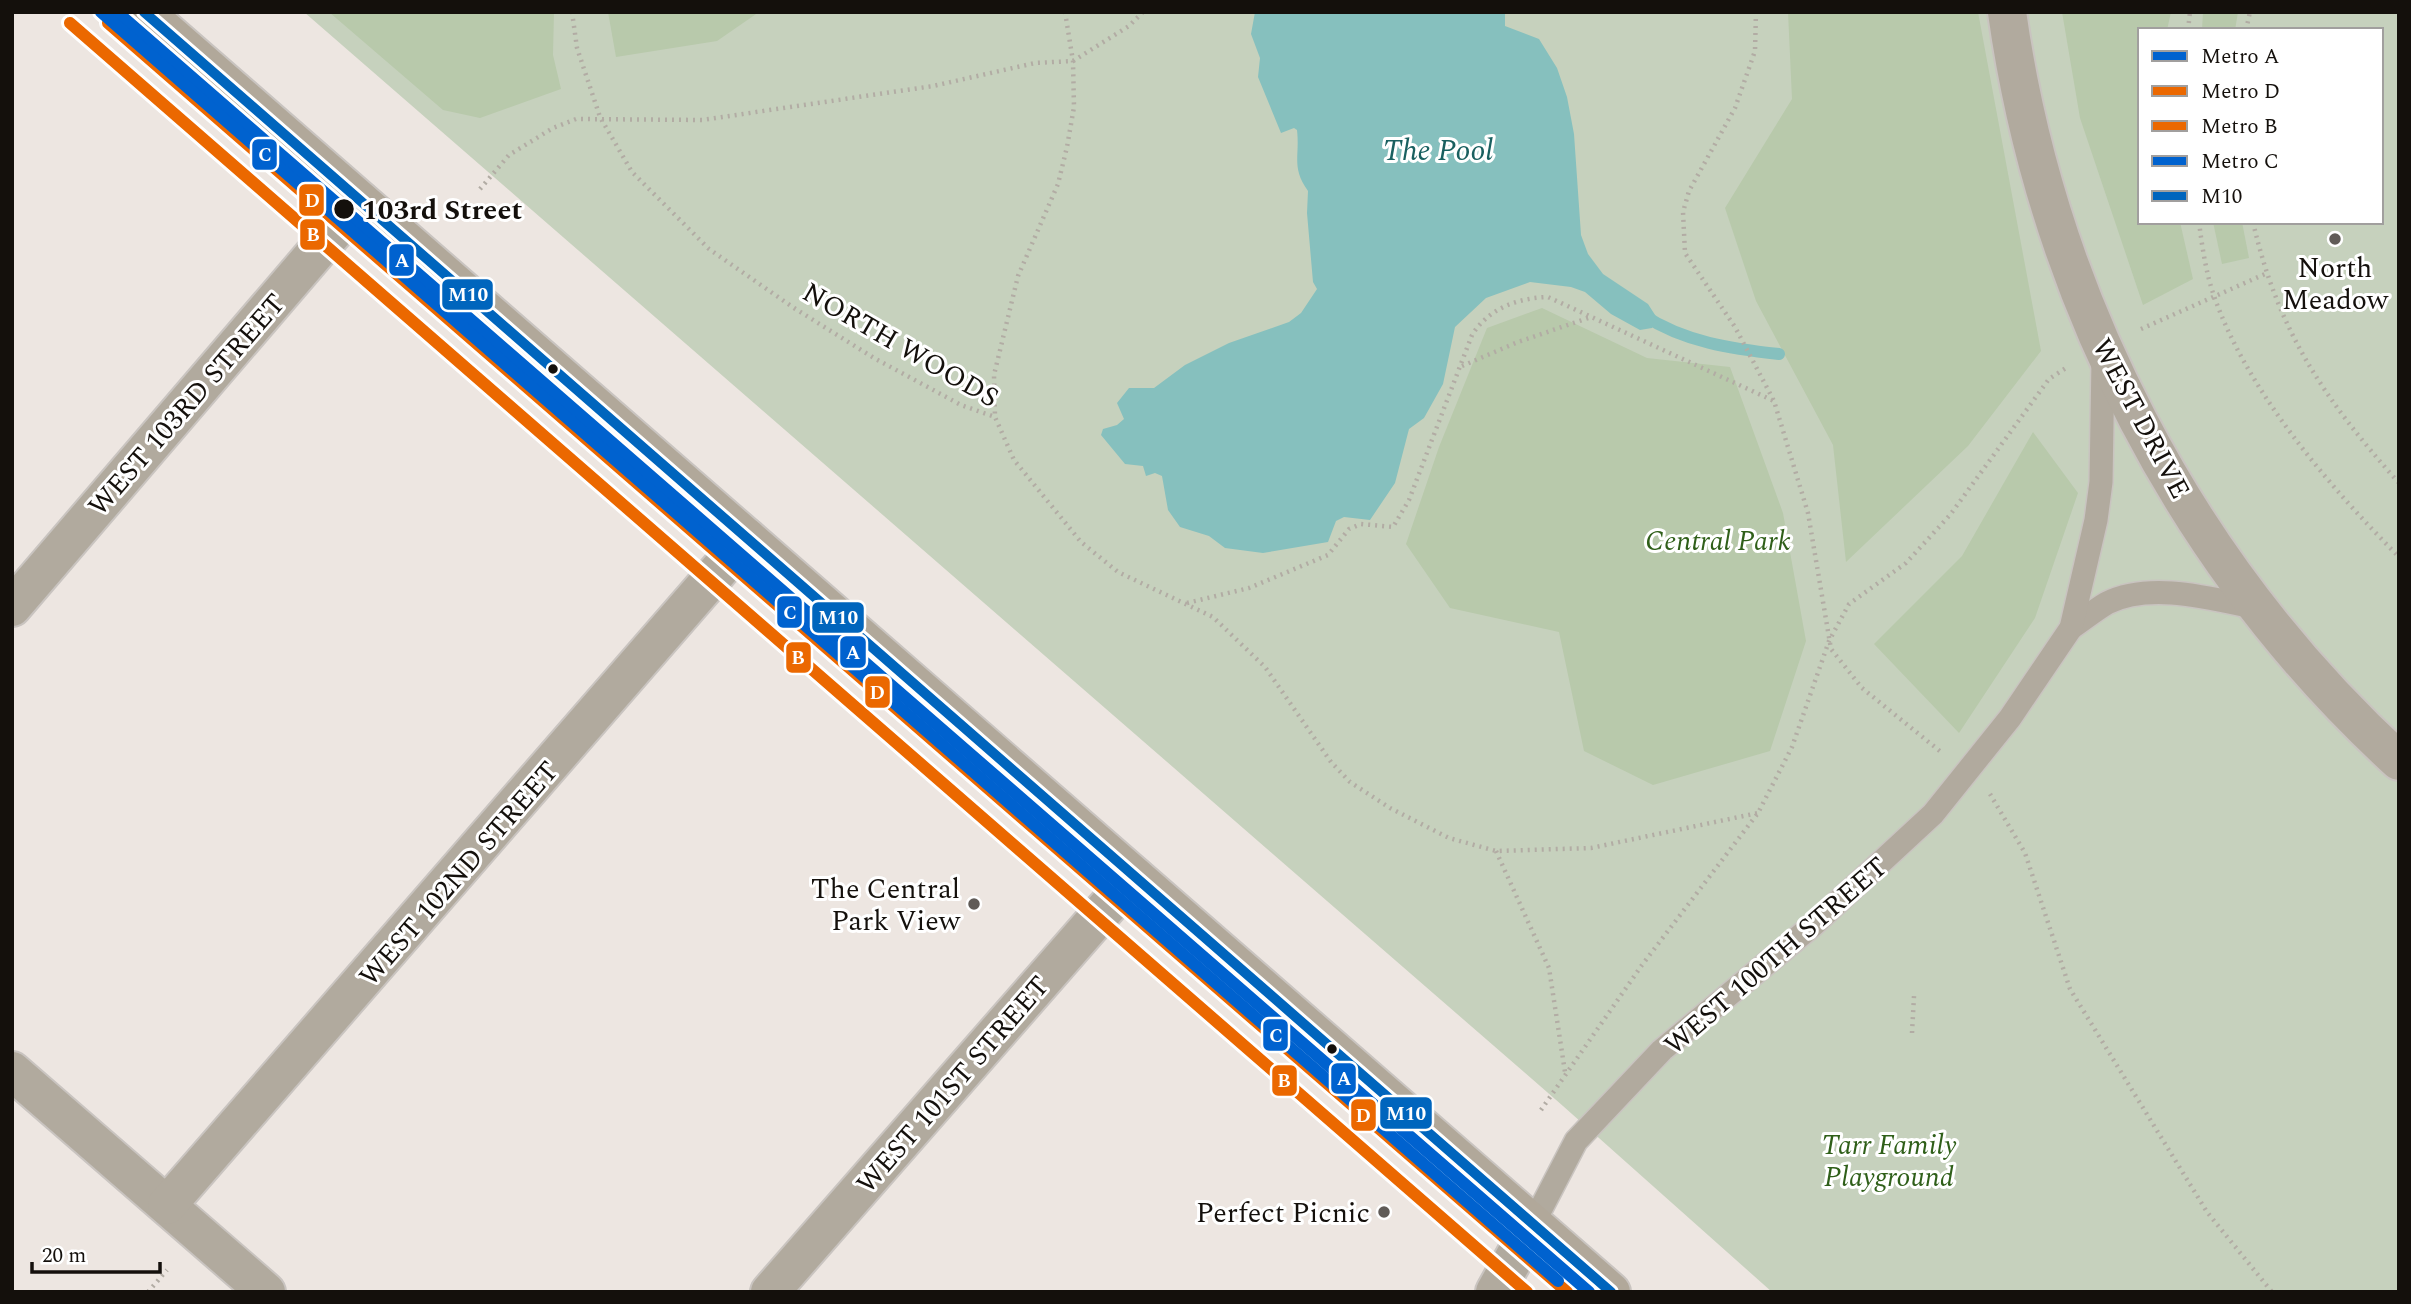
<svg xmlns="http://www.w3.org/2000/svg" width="2411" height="1304" viewBox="0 0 2411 1304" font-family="Spectral,serif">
<rect width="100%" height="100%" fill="#ede6e1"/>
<!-- green -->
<path fill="#c6d1bd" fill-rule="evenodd" d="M304,12H2399V1292H1772L1563,1106ZM2140,30H2381V222H2140Z"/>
<!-- forest -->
<g fill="#b8c9ab">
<polygon points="329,12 554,12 553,55 561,89 480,118 443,110"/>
<polygon points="608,12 759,12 717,41 616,57"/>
<polygon points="1788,12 1978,12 2041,351 1968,446 1846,562 1833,445 1756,301 1725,208 1792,99"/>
<polygon points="2062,12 2171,12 2167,30 2140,30 2140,222 2180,222 2193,279 2143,305 2080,118"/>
<polygon points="2203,12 2238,12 2235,30 2202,30"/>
<polygon points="2213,222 2242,222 2249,258 2222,264"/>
<polygon points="1542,308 1647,358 1730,367 1783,513 1806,641 1770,751 1653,785 1584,751 1559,632 1450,608 1406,544 1439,447 1487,328"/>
<polygon points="2033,432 2078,493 2035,618 1959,733 1874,644 1962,556"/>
</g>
<!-- water -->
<path fill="#86c0be" d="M1255,12H1505V26L1539,39L1557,68L1567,97L1574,134L1581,235L1588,254L1603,274L1648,304L1657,318L1652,328L1640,330L1611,314L1585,292L1571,287L1530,282L1486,298L1455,327L1443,384L1424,418L1409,429L1395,483L1370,520L1344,517L1336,521L1328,542L1263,553L1225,548L1209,536L1180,527L1168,510L1162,476L1155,473L1146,476L1143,466L1125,464L1101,435L1103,429L1117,425L1124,419L1117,403L1129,388H1154L1185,365L1229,343L1289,322L1301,313L1317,289L1313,282L1307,213L1308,191C1291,167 1300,157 1297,130L1294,128L1281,133L1258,77L1260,58L1251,34Z"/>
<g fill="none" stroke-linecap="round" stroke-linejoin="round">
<!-- stream -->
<path stroke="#86c0be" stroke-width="12" d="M1643,315C1684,342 1732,349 1779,354"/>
<defs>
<g id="lane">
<path d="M2071,628C2083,620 2095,610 2107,603C2151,581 2213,599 2258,608"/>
<polyline points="1533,1224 1576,1141 1662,1050 1812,926 1933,814 2010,718 2071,628 2096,520 2101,482 2103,361"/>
</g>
<g id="street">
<path d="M2007,12C2047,297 2186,566 2399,761"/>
<polyline points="12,607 360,201"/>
<polyline points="12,1071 266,1292"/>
<polyline points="167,1205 747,538"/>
<polyline points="770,1292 1134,876"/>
<polyline points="1495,1292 1533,1224"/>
</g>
<polyline id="secondary" points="144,12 1611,1292"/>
</defs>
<!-- lane casing -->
<use href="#lane" stroke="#c9c4c0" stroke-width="26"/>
<!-- street casing -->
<use href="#street" stroke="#c9c4c0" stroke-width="42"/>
<!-- secondary casing -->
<use href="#secondary" stroke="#c9c4c0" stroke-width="42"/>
<!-- path -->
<g stroke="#b2aca4" stroke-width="4.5" stroke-dasharray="2 5" stroke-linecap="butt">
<polyline points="572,12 577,48 600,117 632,172 709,249 794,308 874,358 961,405 995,417"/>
<polyline points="1065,12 1073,61 1074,107 1067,147 1058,184 1018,276 994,375 995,417 1014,460 1081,542 1118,572 1213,617 1265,667 1331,762 1350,782 1390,808 1449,838 1496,851 1591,848 1758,813"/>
<polyline points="1756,12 1755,51 1735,108 1689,191 1683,212 1685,253 1735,327 1774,401 1808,513 1831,649 1862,688 1941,752"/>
<polyline points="2188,30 2190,12"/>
<polyline points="2246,30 2250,12"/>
<polyline points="480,189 509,155 553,128 576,119 702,120 933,86 1035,63 1073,61 1129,26 1143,12"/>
<path d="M2199,222C2202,246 2206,273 2214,296C2247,391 2329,486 2399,557"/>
<path d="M2253,222C2278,332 2325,400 2399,483"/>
<polyline points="2141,329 2265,274"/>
<polyline points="1462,366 1518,342 1591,317"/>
<path d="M1187,603L1249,588L1328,555L1349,529L1361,524L1393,527L1409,500L1472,335C1489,308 1518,298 1548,297L1774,401"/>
<polyline points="1990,794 2025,853 2070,989 2207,1212 2272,1292"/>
<polyline points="1496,851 1549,968 1565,1072"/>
<polyline points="1912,1033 1914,996"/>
<polyline points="1541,1110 1642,965 1758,813 1792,747 1829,641 1849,604 1906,563 1950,515 2049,379 2069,366"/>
<polyline points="148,1292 167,1270"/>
</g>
<!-- lane -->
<use href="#lane" stroke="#b1aa9e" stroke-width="23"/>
<!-- street -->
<use href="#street" stroke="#b1aa9e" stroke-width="38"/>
<!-- secondary -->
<use href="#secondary" stroke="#b1a89a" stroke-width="38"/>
<defs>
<polyline id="bus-1" points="144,12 1611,1292"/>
</defs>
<!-- bus-1 casing -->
<use href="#bus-1" stroke="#fff" stroke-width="16"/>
<!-- bus-1 -->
<use href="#bus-1" stroke="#0065bd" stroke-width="10"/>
<defs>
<polyline id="metro-1" points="117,12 1589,1292"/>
<polyline id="metro-2" points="108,23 1567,1292"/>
<polyline id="metro-3" points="70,23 1527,1292"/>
<polyline id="metro-4" points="101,12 1558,1281"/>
</defs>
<!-- metro-1 casing -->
<use href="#metro-1" stroke="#fff" stroke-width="18"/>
<!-- metro-2 casing -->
<use href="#metro-2" stroke="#fff" stroke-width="18"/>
<!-- metro-3 casing -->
<use href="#metro-3" stroke="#fff" stroke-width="18"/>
<!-- metro-4 casing -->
<use href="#metro-4" stroke="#fff" stroke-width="18"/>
<!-- metro-1 -->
<use href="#metro-1" stroke="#0062cf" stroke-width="12"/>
<!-- metro-2 -->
<use href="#metro-2" stroke="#eb6800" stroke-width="12"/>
<!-- metro-3 -->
<use href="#metro-3" stroke="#eb6800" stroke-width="12"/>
<!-- metro-4 -->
<use href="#metro-4" stroke="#0062cf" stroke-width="12"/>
</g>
<!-- markers -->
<g fill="#14100c" stroke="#fff" stroke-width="2.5">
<circle cx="344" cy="209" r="11"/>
<circle cx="553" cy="369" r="6"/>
<circle cx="1332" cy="1049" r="6"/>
</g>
<g fill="#605b57" stroke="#fff" stroke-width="2.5">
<circle cx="2335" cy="239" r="7"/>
<circle cx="974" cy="904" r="7"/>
<circle cx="1384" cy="1212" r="7"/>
</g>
<g text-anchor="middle" stroke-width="6" stroke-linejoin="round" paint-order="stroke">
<!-- stop labels -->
<g font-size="28" font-weight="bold" fill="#14100c" stroke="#fff" text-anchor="start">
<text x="362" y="219">103rd Street</text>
</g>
<!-- poi labels -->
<g font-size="28" fill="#14100c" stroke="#fff" text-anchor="end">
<text x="2335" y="277" text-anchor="middle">North<tspan x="2335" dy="32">Meadow</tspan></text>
<text x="960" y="898">The Central<tspan x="960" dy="32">Park View</tspan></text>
<text x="1370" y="1222">Perfect Picnic</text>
</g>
<!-- street labels -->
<g font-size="28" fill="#14100c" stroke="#fff">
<text transform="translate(901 344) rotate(30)" y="10">NORTH WOODS</text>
<text transform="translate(186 404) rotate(-49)" y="10">WEST 103RD STREET</text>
<text transform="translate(2142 418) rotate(62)" y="10">WEST DRIVE</text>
<text transform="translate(458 873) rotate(-49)" y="10">WEST 102ND STREET</text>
<text transform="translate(1775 955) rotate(-41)" y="10">WEST 100TH STREET</text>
<text transform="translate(952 1084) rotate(-49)" y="10">WEST 101ST STREET</text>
</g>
<!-- park labels -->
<g font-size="28" font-style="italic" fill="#2f5f19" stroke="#fff">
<text x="1718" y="550">Central Park</text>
<text x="1889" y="1154">Tarr Family<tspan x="1889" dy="32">Playground</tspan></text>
</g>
<!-- water labels -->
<g font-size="30" font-style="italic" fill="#196060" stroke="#fff">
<text x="1438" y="160">The Pool</text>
</g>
</g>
<g stroke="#fff" stroke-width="2.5">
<rect x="251" y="138" width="27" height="33" rx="7" fill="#0062cf"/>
<rect x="298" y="183" width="27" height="34" rx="7" fill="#eb6800"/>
<rect x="299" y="218" width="27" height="33" rx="7" fill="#eb6800"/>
<rect x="388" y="243" width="27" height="34" rx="7" fill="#0062cf"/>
<rect x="441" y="278" width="53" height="33" rx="7" fill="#0065bd"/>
<rect x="776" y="595" width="27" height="34" rx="7" fill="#0062cf"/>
<rect x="811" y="601" width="54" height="33" rx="7" fill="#0065bd"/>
<rect x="839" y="635" width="28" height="34" rx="7" fill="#0062cf"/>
<rect x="785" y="641" width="27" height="33" rx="7" fill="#eb6800"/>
<rect x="864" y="675" width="27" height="34" rx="7" fill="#eb6800"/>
<rect x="1262" y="1018" width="27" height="34" rx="7" fill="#0062cf"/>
<rect x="1330" y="1062" width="27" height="33" rx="7" fill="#0062cf"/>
<rect x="1271" y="1064" width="27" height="33" rx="7" fill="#eb6800"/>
<rect x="1379" y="1096" width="54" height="34" rx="7" fill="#0065bd"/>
<rect x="1350" y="1098" width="27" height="34" rx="7" fill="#eb6800"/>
</g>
<g font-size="19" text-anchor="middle" font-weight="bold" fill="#fff">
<text x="265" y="161">C</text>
<text x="312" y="207">D</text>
<text x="313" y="241">B</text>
<text x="402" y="267">A</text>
<text x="468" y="301">M10</text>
<text x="790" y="619">C</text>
<text x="838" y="624">M10</text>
<text x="853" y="659">A</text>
<text x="798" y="664">B</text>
<text x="877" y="699">D</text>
<text x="1276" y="1042">C</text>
<text x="1344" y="1085">A</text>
<text x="1284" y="1087">B</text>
<text x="1406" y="1120">M10</text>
<text x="1363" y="1122">D</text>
</g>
<!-- border -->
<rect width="2411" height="1304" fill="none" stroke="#14100c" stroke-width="28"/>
<!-- legend -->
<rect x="2138" y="28" width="245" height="196" fill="#ffffff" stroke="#a19f9e" stroke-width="2"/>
<rect x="2152" y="51" width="35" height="10" fill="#0062cf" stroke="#a19f9e" stroke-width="2"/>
<text x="2201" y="63" font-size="21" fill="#14100c">Metro A</text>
<rect x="2152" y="86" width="35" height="10" fill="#eb6800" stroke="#a19f9e" stroke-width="2"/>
<text x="2201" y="98" font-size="21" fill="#14100c">Metro D</text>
<rect x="2152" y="121" width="35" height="10" fill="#eb6800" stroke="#a19f9e" stroke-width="2"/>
<text x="2201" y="133" font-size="21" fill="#14100c">Metro B</text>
<rect x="2152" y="156" width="35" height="10" fill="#0062cf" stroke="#a19f9e" stroke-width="2"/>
<text x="2201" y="168" font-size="21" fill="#14100c">Metro C</text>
<rect x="2152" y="191" width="35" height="10" fill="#0065bd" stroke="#a19f9e" stroke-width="2"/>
<text x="2201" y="203" font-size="21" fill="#14100c">M10</text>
<!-- scale -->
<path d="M32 1262v10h128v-10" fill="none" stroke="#14100c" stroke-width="3.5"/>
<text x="42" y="1262" font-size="21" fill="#14100c" stroke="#ffffff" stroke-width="5" paint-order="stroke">20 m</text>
</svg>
